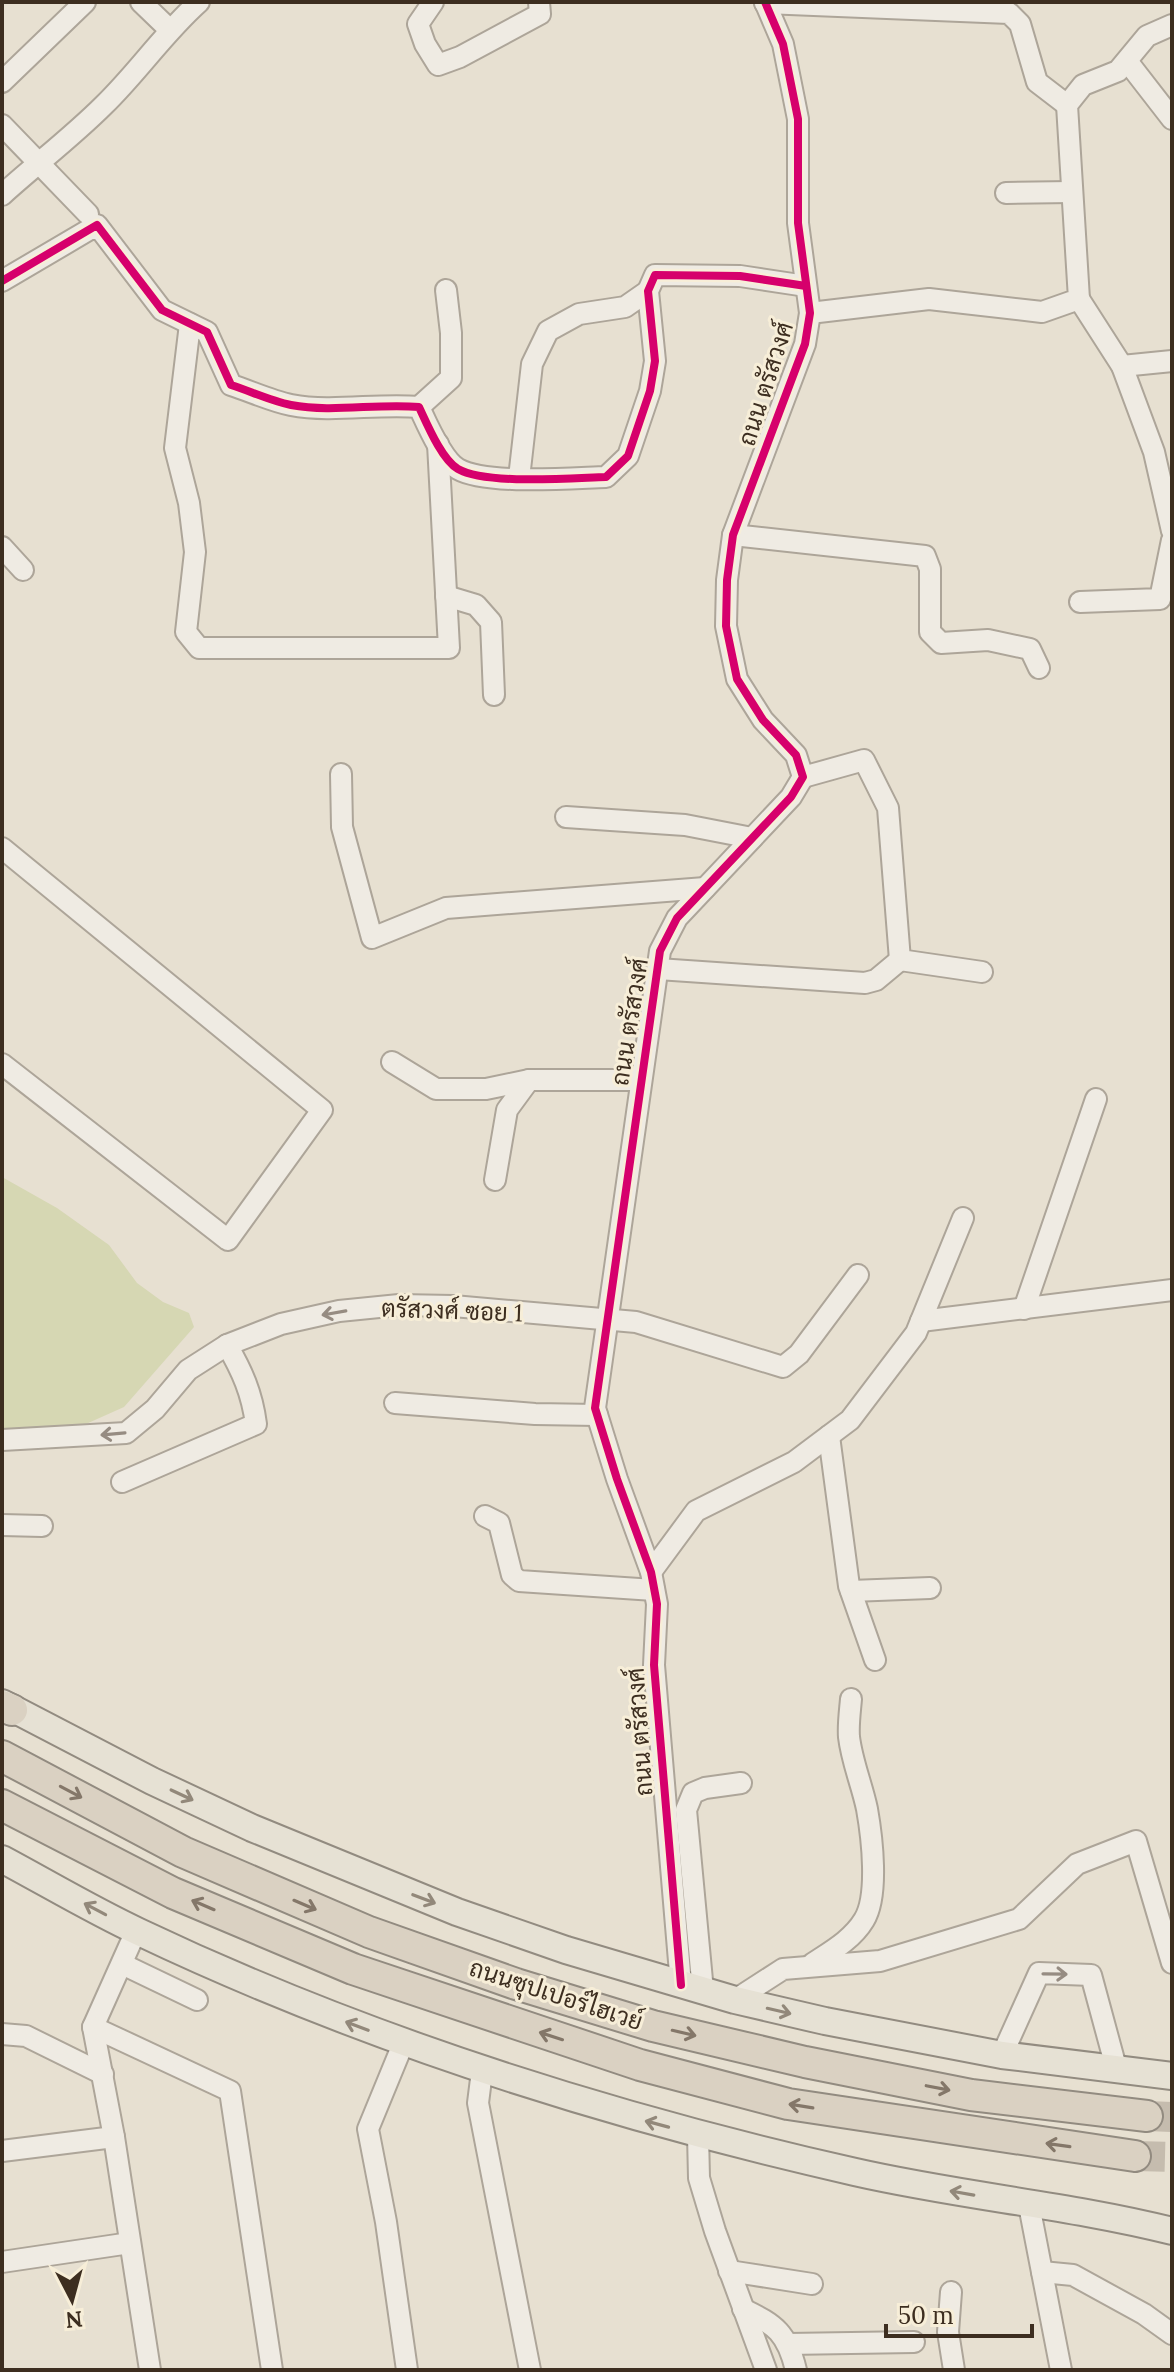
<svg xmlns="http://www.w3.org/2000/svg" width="1174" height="2372" viewBox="0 0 1174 2372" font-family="Lora,Sarabun,serif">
<rect width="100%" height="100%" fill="#e7e0d1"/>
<!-- green -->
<polygon fill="#d6d7b3" points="2,1177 57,1208 109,1245 137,1283 163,1302 189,1313 194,1327 124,1407 86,1424 60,1431 2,1430"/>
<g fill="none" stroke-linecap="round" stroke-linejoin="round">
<!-- highway-tunnel -->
<g stroke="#c5bcae" stroke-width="30" stroke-dasharray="30 15" stroke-linecap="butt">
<polyline points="1147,2116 1172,2117"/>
<polyline points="1135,2156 1172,2157"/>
</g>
<defs>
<g id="minor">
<polyline points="141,2 169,29"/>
<polyline points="433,2 418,24 425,44 438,65 460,57 540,14 539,2"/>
<polyline points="765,3 1009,13 1020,24 1037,82 1067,105"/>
<polyline points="1127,61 1172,119"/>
<polyline points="2,82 85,2"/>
<polyline points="2,125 88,214"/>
<polyline points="1006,193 1072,192"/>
<path d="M2,195C35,165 72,137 104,105C138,72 164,33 199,2"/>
<path d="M2,281L97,225L162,310L207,332L231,385C250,391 271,401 291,405C333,413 377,403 419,407C427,424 442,460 458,469C486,485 572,478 606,477L628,456L650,391L655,361L648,291L655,275L740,276L806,286"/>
<polyline points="1079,299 1122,366 1154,452 1172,531"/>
<polyline points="810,313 929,299 1042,312 1079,299 1067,105 1083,85 1118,71 1147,36 1172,25"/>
<polyline points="190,324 175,448 189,503 195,552 186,632 199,648 449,648 438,444"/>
<polyline points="1122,366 1172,361"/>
<polyline points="419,407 451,378 451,333 446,290"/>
<polyline points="519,478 532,364 548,331 579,314 625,307 648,291"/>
<polyline points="733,535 925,556 930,569 930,632 941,643 988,640 1030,649 1039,668"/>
<polyline points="2,547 23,570"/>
<polyline points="446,596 476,605 491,622 494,695"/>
<polyline points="1080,602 1160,599 1172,540"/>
<polyline points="341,774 342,827 372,938 446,908 705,888"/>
<polyline points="803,777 864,760 888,808 900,960 982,972"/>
<polyline points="566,817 685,825 752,838"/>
<polyline points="2,848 322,1110 228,1240 2,1064"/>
<polyline points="658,969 865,983 876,980 900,960"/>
<polyline points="392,1062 436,1089 486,1089 529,1080 641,1080"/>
<polyline points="495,1180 507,1110 529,1080"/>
<polyline points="1024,1309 1096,1099"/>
<polyline points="921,1321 1172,1290"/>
<polyline points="395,1403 535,1414 597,1415"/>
<polyline points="829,1436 849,1586 875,1660"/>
<polyline points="2,1440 126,1433 155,1409 188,1370 227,1345 281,1324 339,1311 399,1305 453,1306 636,1322 783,1367 799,1354 858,1275"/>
<path d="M122,1482L256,1424C252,1393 242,1371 227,1345"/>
<polyline points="485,1516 499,1523 512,1575 519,1581 654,1590"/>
<polyline points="2,1525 42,1526"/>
<polyline points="651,1572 696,1511 794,1462 850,1420 916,1333 963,1218"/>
<polyline points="851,1591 930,1588"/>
<polyline points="136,1931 93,2027 114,2137 150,2370"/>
<polyline points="122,1964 197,2000"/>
<path d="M812,1964C830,1952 852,1940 864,1920C879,1896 872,1837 867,1809C862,1785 852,1762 849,1737C848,1725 850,1711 851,1699"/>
<polyline points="681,1985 654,1665 657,1604 651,1572 617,1479 595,1408 660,951 677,918 791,797 803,777 796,755 763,720 737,679 726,626 727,580 733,535 805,344 810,313 798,223 798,119 783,44 765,2"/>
<polyline points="703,1991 686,1810 693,1793 705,1788 741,1783"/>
<polyline points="735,2000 783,1969 880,1961 1019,1919 1077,1864 1136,1841 1172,1963"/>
<polyline points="93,2027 230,2091 272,2370"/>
<polyline points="2,2034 26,2036 103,2074"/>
<polyline points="403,2044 368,2129 386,2222 407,2370"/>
<polyline points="1002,2055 1039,1973 1091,1975 1117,2071"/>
<polyline points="482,2071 478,2103 530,2370"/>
<polyline points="698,2135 699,2178 715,2231 766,2370"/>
<polyline points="2,2151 114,2137"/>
<polyline points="1029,2205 1061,2370"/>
<polyline points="2,2262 130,2243"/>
<polyline points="729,2271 812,2284"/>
<polyline points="1042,2272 1073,2275 1144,2314 1172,2334"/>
<polyline points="951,2292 948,2332 954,2370"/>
<path d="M743,2309C776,2325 787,2333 796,2370"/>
<polyline points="788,2344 914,2342"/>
</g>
<g id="major">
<polyline points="2,1703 152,1781 252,1828 457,1912 566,1950 735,2000 825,2021 1002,2055 1172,2076"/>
<path d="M2,1859C47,1883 92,1910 139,1932C368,2041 608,2116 855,2172C960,2196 1068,2205 1172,2231"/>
</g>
<g id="highway">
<polyline points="2,1706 12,1710"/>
<polyline points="2,1756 183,1852 369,1932 516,1984 653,2026 805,2062 971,2095 1147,2116"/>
<polyline points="2,1805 173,1893 353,1969 640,2065 788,2104 1135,2156"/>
</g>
</defs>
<!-- minor casing -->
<use href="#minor" stroke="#ada599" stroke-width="24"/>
<!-- major casing -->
<use href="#major" stroke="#928b80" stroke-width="30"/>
<!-- highway casing -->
<use href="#highway" stroke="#928b80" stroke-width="34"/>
<!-- minor -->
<use href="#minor" stroke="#efebe3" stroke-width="20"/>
<!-- major -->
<use href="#major" stroke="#e6e1d4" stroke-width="26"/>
<!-- highway -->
<use href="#highway" stroke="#dad1c2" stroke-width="30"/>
<defs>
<g id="cycleway">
<path d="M2,281L97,225L162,310L207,332L231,385C250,391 271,401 291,405C333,413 377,403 419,407C427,424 442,460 458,469C486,485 572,478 606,477L628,456L650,391L655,361L648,291L655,275L740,276L806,286"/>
<polyline points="681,1985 654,1665 657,1604 651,1572 617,1479 595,1408 660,951 677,918 791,797 803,777 796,755 763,720 737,679 726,626 727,580 733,535 805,344 810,313 798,223 798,119 783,44 765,2"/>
</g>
</defs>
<!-- cycleway casing -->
<use href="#cycleway" stroke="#f7eed8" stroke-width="13"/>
<!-- cycleway -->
<use href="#cycleway" stroke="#d6006c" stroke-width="8"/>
</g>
<!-- one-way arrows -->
<defs><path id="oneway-shaft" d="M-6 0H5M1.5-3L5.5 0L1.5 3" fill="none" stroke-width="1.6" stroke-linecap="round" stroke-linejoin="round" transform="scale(2)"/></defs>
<g stroke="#968c82">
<use href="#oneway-shaft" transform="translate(334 1313) rotate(170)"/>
<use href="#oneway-shaft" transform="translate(113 1434) rotate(175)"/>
<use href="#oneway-shaft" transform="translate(1055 1974) rotate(1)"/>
</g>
<g stroke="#847769">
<use href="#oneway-shaft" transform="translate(71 1792) rotate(28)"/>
<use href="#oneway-shaft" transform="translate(203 1905) rotate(-157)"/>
<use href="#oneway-shaft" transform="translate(305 1905) rotate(23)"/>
<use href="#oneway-shaft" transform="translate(684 2033) rotate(13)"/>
<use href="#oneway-shaft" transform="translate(551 2036) rotate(-162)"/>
<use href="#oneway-shaft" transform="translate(938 2088) rotate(11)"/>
<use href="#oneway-shaft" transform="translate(801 2106) rotate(-171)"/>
<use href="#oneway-shaft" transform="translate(1058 2145) rotate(-172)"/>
</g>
<g stroke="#92887a">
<use href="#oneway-shaft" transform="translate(182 1795) rotate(25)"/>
<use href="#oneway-shaft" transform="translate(424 1899) rotate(21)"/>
<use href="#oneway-shaft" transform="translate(95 1909) rotate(-152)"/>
<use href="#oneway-shaft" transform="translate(779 2011) rotate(13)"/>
<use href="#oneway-shaft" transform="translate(357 2026) rotate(-159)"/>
<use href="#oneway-shaft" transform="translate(657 2124) rotate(-165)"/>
<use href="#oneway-shaft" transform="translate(962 2193) rotate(-170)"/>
</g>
<g text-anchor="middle" stroke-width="6" stroke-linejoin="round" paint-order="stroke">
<!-- street labels -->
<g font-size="24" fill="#3d2e20" stroke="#f7eed8">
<text transform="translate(766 384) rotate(-72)" y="8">ถนน ตรัสวงศ์</text>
<text transform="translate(630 1022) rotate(-81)" y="8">ถนน ตรัสวงศ์</text>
<text transform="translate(452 1311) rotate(2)" y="8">ตรัสวงศ์ ซอย 1</text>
<text transform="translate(640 1732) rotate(-94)" y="8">ถนน ตรัสวงศ์</text>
<text transform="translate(556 1995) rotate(18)" y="8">ถนนซุปเปอร์ไฮเวย์</text>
</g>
</g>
<!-- border -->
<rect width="1174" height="2372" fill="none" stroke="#3d2e20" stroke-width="8"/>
<!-- north arrow -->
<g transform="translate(72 2300) rotate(174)" stroke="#f7eed8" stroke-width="6" paint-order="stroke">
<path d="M0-6L14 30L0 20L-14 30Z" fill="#3d2e20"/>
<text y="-12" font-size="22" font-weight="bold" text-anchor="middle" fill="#3d2e20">N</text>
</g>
<!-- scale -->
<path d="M886 2324v12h146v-12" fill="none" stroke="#3d2e20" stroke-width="4"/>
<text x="898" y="2324" font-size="24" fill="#3d2e20" stroke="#f7eed8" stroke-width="6" paint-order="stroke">50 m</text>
</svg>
